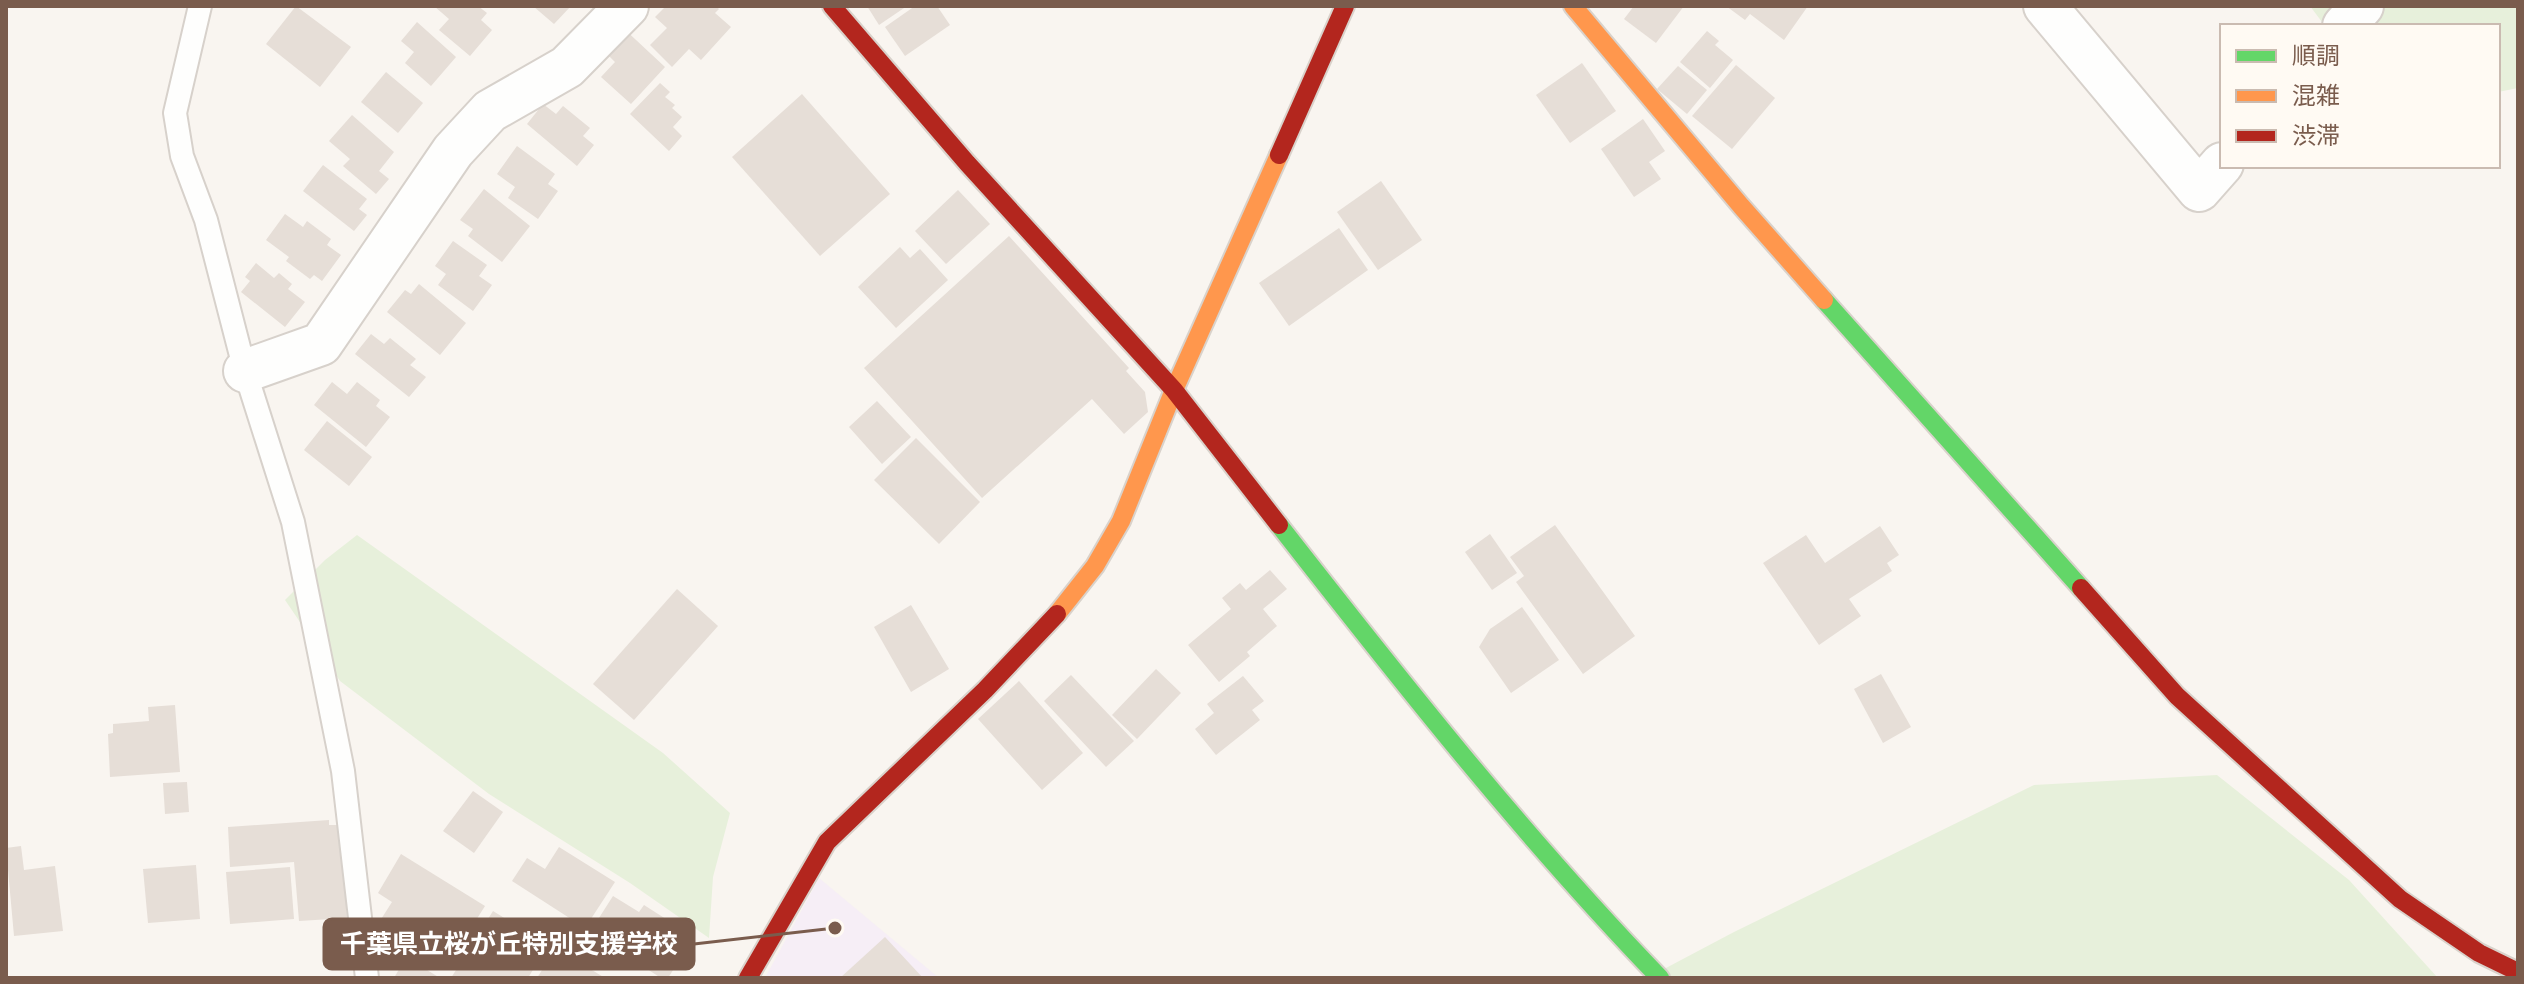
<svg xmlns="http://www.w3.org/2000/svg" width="2524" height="984" viewBox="0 0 2524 984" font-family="Mulish,'Noto Sans JP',sans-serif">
<rect width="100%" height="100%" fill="#f9f5f0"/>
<!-- education -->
<polygon fill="#f6eef6" points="819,878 939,978 765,978"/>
<!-- green -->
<g fill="#e7f0db">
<polygon points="2310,6 2518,6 2518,88 2498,92 2498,26 2325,26"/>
<polygon points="357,535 663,753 730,813 713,877 709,938 630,883 489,794 340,681 285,600 325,560"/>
<polygon points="2217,775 2349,880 2438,978 1647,978 1734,932 2034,785"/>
</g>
<!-- building -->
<g fill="#e6ded7">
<polygon points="296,6 351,47 320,87 266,44"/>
<polygon points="434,6 478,6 487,13 481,20 492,30 470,56 439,30 449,19"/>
<polygon points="533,6 571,6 554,24"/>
<polygon points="666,6 716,6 719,9 715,13 731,27 701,60 689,49 672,67 650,45 667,28 655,17"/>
<polygon points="867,6 907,6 879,25"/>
<polygon points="915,6 937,6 950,25 905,56 885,27"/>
<polygon points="1634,6 1684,6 1656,43 1624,19"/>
<polygon points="1726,6 1808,6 1784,40 1750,14 1745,20"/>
<polygon points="417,22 456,57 431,86 405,63 414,52 401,41"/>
<polygon points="621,26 665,67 631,104 601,77 615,62 601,48"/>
<polygon points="1707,31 1719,41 1715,45 1733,60 1710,88 1680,62"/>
<polygon points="1582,63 1616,111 1570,143 1536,95"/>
<polygon points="1736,65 1775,98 1732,149 1692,116"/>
<polygon points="1678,66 1707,90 1687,114 1657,89"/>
<polygon points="386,72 423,103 398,133 361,102"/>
<polygon points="660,83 670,92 665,97 675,105 672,108 682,117 673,127 682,136 669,151 630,114"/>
<polygon points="802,94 890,194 820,256 732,157"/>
<polygon points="543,104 556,114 563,106 590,128 583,136 594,145 577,166 527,124"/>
<polygon points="352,115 394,152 379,171 389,179 376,194 343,166 350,159 329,141"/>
<polygon points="1643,119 1665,151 1649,162 1661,179 1634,197 1601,149"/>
<polygon points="517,146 555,174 548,184 558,191 538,219 508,198 515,187 497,174"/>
<polygon points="323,165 367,199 359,209 367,215 354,231 303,191"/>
<polygon points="1381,181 1422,240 1378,270 1337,212"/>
<polygon points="484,189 530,226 502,262 468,236 473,229 460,220"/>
<polygon points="958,190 990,224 946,264 915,231"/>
<polygon points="285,214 303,227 307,221 331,239 327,245 341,255 322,281 314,275 310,279 286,261 289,257 266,240"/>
<polygon points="1339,228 1368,270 1289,326 1259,283"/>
<polygon points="1009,236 1129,368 1126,371 1145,392 1148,412 1124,434 1092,399 982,498 864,368"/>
<polygon points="453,241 487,265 479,276 492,285 473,311 438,285 446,274 435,266"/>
<polygon points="900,247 910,258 920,249 948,280 896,328 858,287"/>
<polygon points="256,263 274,278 279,273 292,284 288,289 305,302 285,327 241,292 250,281 245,277"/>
<polygon points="419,284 466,323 440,355 387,312 405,290 411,294"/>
<polygon points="371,334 384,344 390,338 416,359 410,365 426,377 409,397 355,354"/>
<polygon points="332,382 347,394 357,382 380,400 376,406 390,417 366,447 314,405"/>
<polygon points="877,401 911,437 882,464 849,427"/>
<polygon points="327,421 372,457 349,486 304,450"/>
<polygon points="916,438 980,502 939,544 874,480"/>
<polygon points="1555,525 1635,636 1583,674 1516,582 1524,576 1510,557"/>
<polygon points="1880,526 1899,555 1887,563 1892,571 1849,599 1861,616 1819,645 1763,563 1806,535 1825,563"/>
<polygon points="1490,534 1517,573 1492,590 1465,552"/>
<polygon points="1270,570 1287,589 1263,609 1277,626 1247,652 1250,656 1219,682 1188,645 1231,609 1222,598 1240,583 1246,590"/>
<polygon points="677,589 718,626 634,720 593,684"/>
<polygon points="911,605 949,669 911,692 874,627"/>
<polygon points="1522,607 1559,660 1511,693 1479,647 1490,629"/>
<polygon points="1156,669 1181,693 1137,739 1112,715"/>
<polygon points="1881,674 1911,727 1883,743 1854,689"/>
<polygon points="1071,675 1134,741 1106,767 1044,701"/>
<polygon points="1243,676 1264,701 1252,710 1260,720 1216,755 1195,729 1214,713 1207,704"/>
<polygon points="1019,681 1083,753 1042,790 978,719"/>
<polygon points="175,705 180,772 110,777 108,734 113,733 113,724 149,721 148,707"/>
<polygon points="187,782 189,812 165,814 163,783"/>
<polygon points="473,791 503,812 474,853 443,831"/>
<polygon points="329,820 329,825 341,825 347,918 299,921 294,862 230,867 228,827"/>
<polygon points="21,846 24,870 55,866 63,931 14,936 6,848"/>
<polygon points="559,847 615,882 585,928 512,881 527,858 545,869"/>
<polygon points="401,854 485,906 447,966 378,924 392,902 378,893"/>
<polygon points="196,865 200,919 148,923 143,869"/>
<polygon points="290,867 294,919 230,924 226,872"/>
<polygon points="613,896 639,912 644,905 694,937 668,978 661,978 590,932"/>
<polygon points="493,911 548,945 528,978 451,978"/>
<polygon points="885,937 923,978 840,978"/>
<polygon points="556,948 605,978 537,978"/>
<polygon points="406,957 440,978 394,978"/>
</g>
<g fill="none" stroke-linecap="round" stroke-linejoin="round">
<defs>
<polyline id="lane" points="200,6 175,113 182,156 206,220 245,371 293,522 343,771 367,978"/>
<g id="street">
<polyline points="2045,6 2199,190 2222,164"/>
<polyline points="2344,26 2362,6"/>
<polyline points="245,371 321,344 453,151 490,111 567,67 627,6"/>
</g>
<g id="fast">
<polyline points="1824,300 2081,588"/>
<path d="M1279,525C1400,680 1523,836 1660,978"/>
</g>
<g id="slow">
<polyline points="1573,6 1741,206 1824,300"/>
<polyline points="1057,614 1095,566 1121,521 1174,390 1279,155"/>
</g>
<g id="jam">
<polyline points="832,6 967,163 1174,390 1279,525"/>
<polyline points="1279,155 1345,6"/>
<polyline points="2081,588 2177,696 2400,899 2479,953 2518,972"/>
<polyline points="748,978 827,842 985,690 1057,614"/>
</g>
</defs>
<!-- lane casing -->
<use href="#lane" stroke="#d7d1cb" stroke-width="26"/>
<!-- street casing -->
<use href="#street" stroke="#d7d1cb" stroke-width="46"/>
<!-- fast casing -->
<use href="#fast" stroke="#d9d2cb" stroke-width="22"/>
<!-- slow casing -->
<use href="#slow" stroke="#d9d2cb" stroke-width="22"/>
<!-- jam casing -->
<use href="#jam" stroke="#d9d2cb" stroke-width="22"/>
<!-- lane -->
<use href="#lane" stroke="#fefefd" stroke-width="22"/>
<!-- street -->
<use href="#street" stroke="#fefefd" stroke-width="42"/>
<!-- fast -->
<use href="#fast" stroke="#63d668" stroke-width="18"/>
<!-- slow -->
<use href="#slow" stroke="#ff974d" stroke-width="18"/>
<!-- jam -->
<use href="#jam" stroke="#b3261e" stroke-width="18"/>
</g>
<!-- callouts -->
<path fill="none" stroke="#7a5c4d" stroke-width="3" d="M835 928L694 944"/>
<circle fill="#7a5c4d" stroke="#fffaf3" stroke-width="3" cx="835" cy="928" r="8"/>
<rect fill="#7a5c4d" stroke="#7a5c4d" stroke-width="3" x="324" y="919" width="370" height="50" rx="8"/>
<g font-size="26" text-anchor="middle" font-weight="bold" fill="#fff">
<text x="509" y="953">千葉県立桜が丘特別支援学校</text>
</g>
<!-- border -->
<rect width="2524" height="984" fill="none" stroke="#7a5c4d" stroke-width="16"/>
<!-- legend -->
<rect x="2220" y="24" width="280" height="144" fill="#fffaf3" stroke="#cabbb1" stroke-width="2"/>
<rect x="2236" y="50" width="40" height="12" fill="#63d668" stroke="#cabbb1" stroke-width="2"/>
<text x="2292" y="64" font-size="24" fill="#7a5c4d">順調</text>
<rect x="2236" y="90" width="40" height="12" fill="#ff974d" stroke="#cabbb1" stroke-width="2"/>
<text x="2292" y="104" font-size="24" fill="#7a5c4d">混雑</text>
<rect x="2236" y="130" width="40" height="12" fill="#b3261e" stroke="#cabbb1" stroke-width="2"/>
<text x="2292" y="144" font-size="24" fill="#7a5c4d">渋滞</text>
</svg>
